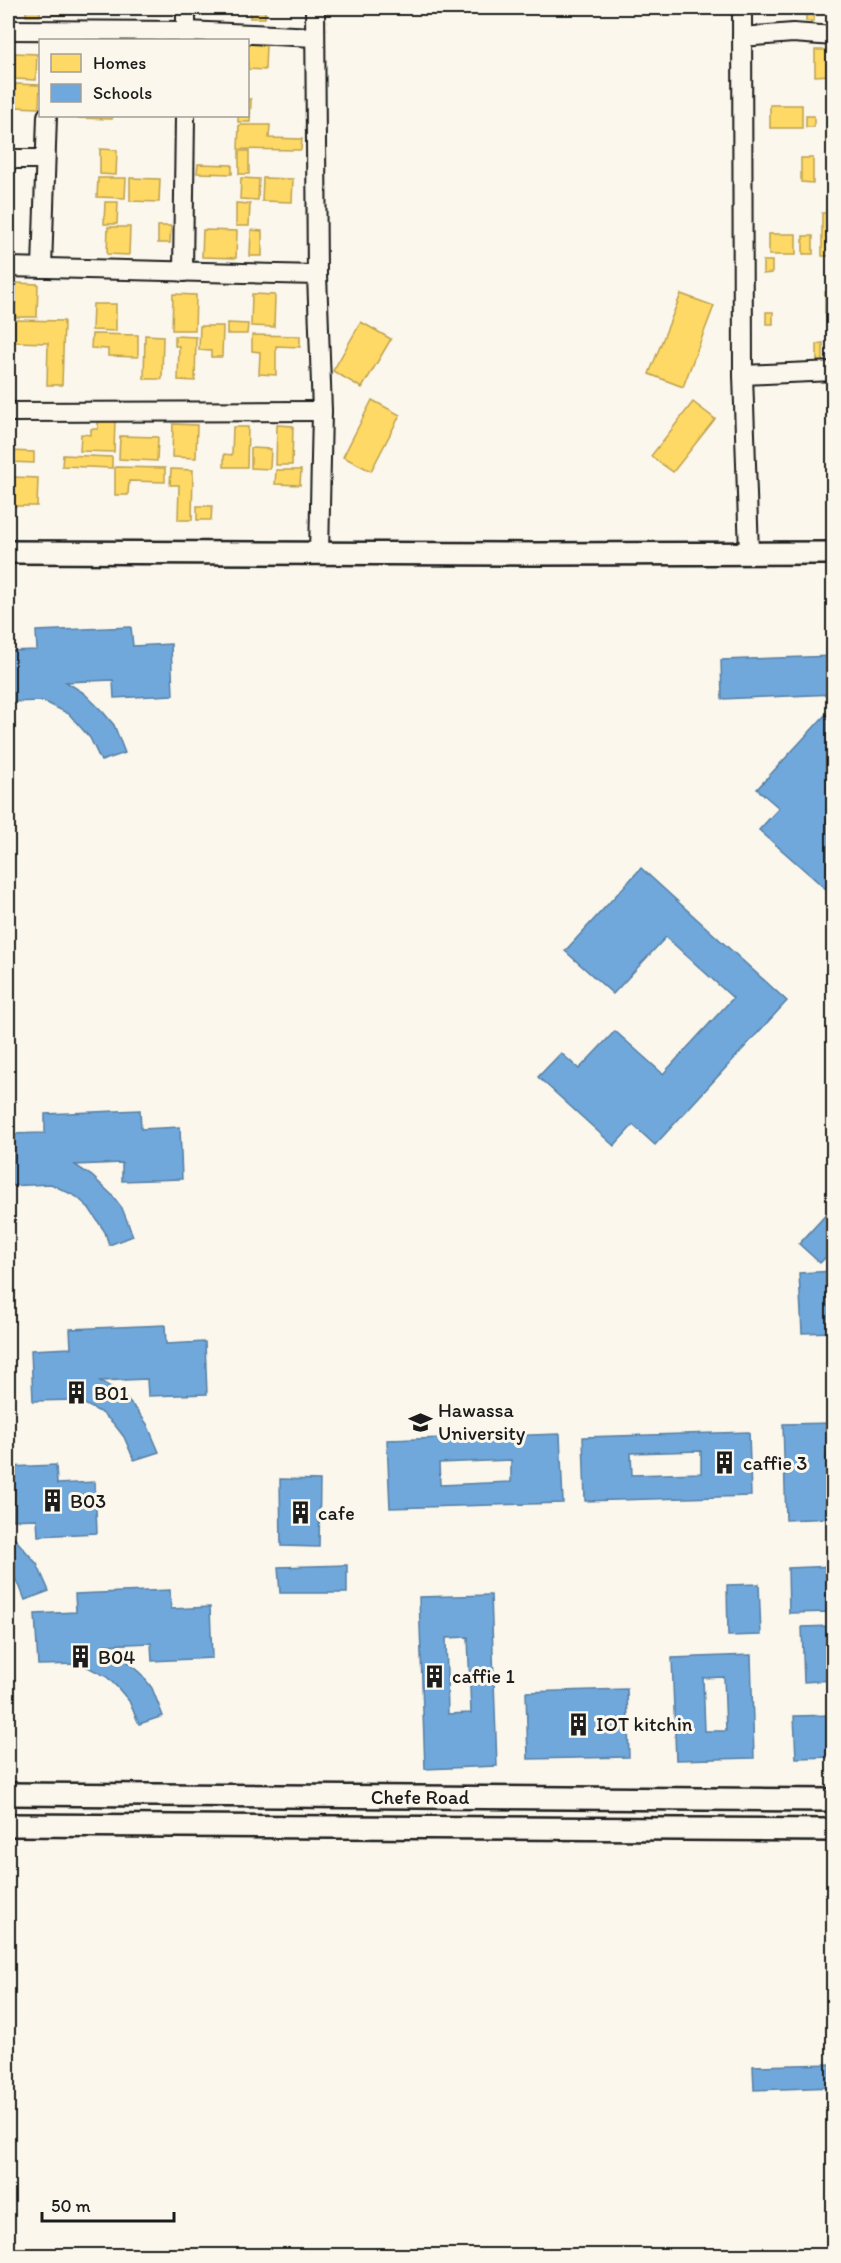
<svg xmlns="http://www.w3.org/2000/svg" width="841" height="2263" viewBox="0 0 841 2263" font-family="Itim,sans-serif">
<rect width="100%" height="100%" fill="#fbf7ec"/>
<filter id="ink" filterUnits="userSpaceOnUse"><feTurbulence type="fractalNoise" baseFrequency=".0167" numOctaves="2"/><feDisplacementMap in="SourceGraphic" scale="12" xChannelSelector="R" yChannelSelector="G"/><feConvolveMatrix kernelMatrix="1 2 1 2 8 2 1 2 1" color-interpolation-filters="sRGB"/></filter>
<g filter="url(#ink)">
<!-- homes -->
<g fill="#ffd966" stroke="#bba050" stroke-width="1.5">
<rect x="26" y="8" width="14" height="8"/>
<rect x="53" y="8" width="13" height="7"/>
<rect x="81" y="8" width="11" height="6"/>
<rect x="250" y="8" width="15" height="10"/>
<rect x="806" y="12" width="8" height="9"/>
<polygon points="248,44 266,45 265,70 248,69"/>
<polygon points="815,50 831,50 831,75 815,76"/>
<polygon points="8,51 10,51 9,85 8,85"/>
<polygon points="15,53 37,54 36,80 15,79"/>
<polygon points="15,84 40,85 39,108 14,107"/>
<polygon points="248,99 251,99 250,122 238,122 238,116 248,116"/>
<rect x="770" y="105" width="32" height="23"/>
<polygon points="77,116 113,116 112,119 77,118"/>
<rect x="806" y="116" width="8" height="11"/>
<polygon points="239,125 270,125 269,138 302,139 301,150 238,149"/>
<polygon points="100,149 117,150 116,175 100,174"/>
<rect x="239" y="151" width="10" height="23"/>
<polygon points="801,158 813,158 813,183 801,182"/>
<polygon points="198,164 232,165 232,174 197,173"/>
<polygon points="98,178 126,178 125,198 97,197"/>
<polygon points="130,178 160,179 159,202 130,201"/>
<polygon points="241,178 259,179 258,200 240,199"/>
<polygon points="263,178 293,179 292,202 262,201"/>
<polygon points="105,202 118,202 117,224 104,224"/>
<polygon points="236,203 250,204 249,226 236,226"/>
<rect x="822" y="213" width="12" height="43"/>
<polygon points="158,226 171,226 170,243 158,243"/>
<polygon points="108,227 130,227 129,255 107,254"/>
<polygon points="203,230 237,231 236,258 202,257"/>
<polygon points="251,230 262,231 262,256 250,256"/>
<rect x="769" y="234" width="27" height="21"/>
<rect x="803" y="236" width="10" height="18"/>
<polygon points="763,261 772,261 772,273 763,274"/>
<rect x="830" y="263" width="4" height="25"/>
<polygon points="16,283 38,284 37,317 15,317"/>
<rect x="825" y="292" width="9" height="21"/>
<polygon points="173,294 196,295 195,330 172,330"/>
<polygon points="252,294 275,295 274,327 251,326"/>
<polygon points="681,294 714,306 683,387 649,374"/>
<polygon points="93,304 116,304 116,331 92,330"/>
<rect x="766" y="312" width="7" height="12"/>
<rect x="829" y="317" width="5" height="22"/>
<polygon points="8,320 12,320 11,342 8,342"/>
<polygon points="15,320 64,321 62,385 47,385 48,343 15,342"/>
<polygon points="361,322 391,339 362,388 333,371"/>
<polygon points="227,323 248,324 247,334 227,334"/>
<polygon points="200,326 223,326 222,357 211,357 211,351 199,350"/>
<polygon points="92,334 138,335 138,357 108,356 108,349 91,348"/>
<polygon points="145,335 163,336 162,379 144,379"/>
<polygon points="252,335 300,336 300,347 276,346 276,375 259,374 260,352 252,351"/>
<polygon points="175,336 196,337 195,381 178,380 179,346 175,346"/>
<polygon points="823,343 823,365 817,365 817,344"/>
<polygon points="372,400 400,415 371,471 343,457"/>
<polygon points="693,402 715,419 673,472 651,456"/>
<polygon points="98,419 115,419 114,452 80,451 81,434 91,435 91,429 98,429"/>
<polygon points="173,424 197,425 196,458 172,457"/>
<polygon points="277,425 293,426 292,465 276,465"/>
<polygon points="233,427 248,427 247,467 224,467 224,454 232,455"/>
<polygon points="120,436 158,437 157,461 119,459"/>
<polygon points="251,448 271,449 270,469 251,468"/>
<polygon points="8,451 34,452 34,463 8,462"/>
<polygon points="63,455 112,457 112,468 62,466"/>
<polygon points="115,467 165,468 165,482 129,481 128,495 115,495"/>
<polygon points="171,469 193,470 192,520 178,520 179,485 170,485"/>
<polygon points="276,470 301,470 300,485 275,484"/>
<polygon points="13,477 38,478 37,506 12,506"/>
<polygon points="197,506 212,506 211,520 197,520"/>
</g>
<!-- schools -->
<g fill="#6fa8dc" stroke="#567ea2" stroke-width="1.5" fill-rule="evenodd">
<polygon points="131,627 133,646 171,644 173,695 114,698 113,680 66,682 84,693 103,712 114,725 125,753 101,761 90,738 69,714 43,701 8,702 8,651 37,650 36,631"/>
<polygon points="834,656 834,694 722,699 721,660"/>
<polygon points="826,714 834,721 834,834 831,837 834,840 834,896 759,830 779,808 757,789"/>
<polygon points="641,868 787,1001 655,1145 633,1125 614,1146 538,1077 561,1053 579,1069 615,1031 663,1074 733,998 666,937 613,994 565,951"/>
<polygon points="140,1110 141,1129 180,1127 182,1179 122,1181 122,1163 75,1165 92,1176 112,1195 122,1208 133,1236 109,1245 105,1232 89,1208 77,1197 51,1184 8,1186 8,1134 45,1133 45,1114"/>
<polygon points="834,1206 834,1249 820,1263 799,1244"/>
<polygon points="834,1271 834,1332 802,1333 799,1273"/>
<polygon points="165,1325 166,1344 205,1342 207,1394 148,1396 147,1379 100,1381 118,1391 137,1410 147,1424 159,1452 134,1460 124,1437 114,1424 102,1413 77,1400 33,1401 31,1350 71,1348 70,1329"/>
<polygon points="834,1423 834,1455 826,1455 827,1481 834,1481 834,1518 786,1520 783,1424"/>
<path d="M749,1432L751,1496L585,1501L583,1437ZM701,1451V1473L632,1475L631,1453Z"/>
<path d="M560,1434L563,1503L390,1508L387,1440ZM511,1460V1482L440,1485L439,1463Z"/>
<polygon points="56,1465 57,1484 95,1482 97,1533 38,1536 37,1519 8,1520 8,1467"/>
<polygon points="280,1479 320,1480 319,1547 281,1546"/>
<polygon points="8,1531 37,1564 49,1591 25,1600 20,1587 8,1568"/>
<polygon points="347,1565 347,1593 280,1593 278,1567"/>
<polygon points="834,1566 834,1612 789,1613 788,1568"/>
<polygon points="759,1584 761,1635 728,1636 727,1585"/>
<polygon points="170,1590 171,1609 210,1607 212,1658 152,1661 151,1643 105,1645 122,1656 142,1675 152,1688 163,1716 139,1724 129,1701 118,1688 107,1677 82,1664 38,1665 35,1614 76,1612 75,1594"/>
<path d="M491,1595L497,1766L425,1769L419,1597ZM468,1637L471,1713L448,1714L446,1638Z"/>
<polygon points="831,1626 833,1680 804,1682 802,1627"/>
<path d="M751,1655L754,1758L676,1760L672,1658ZM724,1677L726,1731H705L703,1678Z"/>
<polygon points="627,1689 629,1757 528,1759 526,1692"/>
<polygon points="834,1715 834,1757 796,1758 794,1716"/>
<polygon points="834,2064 834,2087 754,2090 753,2066"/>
</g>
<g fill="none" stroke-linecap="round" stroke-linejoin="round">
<defs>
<g id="minor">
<polyline points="186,8 186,40"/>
<polyline points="315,8 317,275 322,411 319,554"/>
<polyline points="742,8 743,375 749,553"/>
<polyline points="8,30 186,31 315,37"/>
<polyline points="742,37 793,33 834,36"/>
<polyline points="8,159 45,159"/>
<polyline points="8,267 317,275"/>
<polyline points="42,268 47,116"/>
<polyline points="183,272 185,116"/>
<polyline points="743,375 834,371"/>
<polyline points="8,412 322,411"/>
</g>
<g id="tertiary">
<polyline points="8,552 534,554 834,553"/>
<polyline points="8,1794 834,1800"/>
<polyline points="8,1825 834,1830"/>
</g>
</defs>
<!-- minor casing -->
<use href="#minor" stroke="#1c1c1c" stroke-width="22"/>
<!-- tertiary casing -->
<use href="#tertiary" stroke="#1c1c1c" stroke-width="26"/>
<!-- minor -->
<use href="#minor" stroke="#fbf7ec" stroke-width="18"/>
<!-- tertiary -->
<use href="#tertiary" stroke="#fbf7ec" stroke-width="21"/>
</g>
</g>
<!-- icons -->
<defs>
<symbol id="building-bare" viewBox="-9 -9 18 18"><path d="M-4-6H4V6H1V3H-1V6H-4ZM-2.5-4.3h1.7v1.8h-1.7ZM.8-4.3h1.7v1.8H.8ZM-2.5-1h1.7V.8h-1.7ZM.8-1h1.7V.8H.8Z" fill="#1c1c1c" stroke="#fbf7ec" stroke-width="2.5" paint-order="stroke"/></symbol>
<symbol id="university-bare" viewBox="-9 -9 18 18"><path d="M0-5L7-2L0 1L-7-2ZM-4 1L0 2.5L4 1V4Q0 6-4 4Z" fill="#1c1c1c" stroke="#fbf7ec" stroke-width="2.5" paint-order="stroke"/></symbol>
</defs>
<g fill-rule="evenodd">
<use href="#building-bare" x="60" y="1376" width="33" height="33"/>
<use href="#university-bare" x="404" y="1406" width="33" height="33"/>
<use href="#building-bare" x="708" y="1446" width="33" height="33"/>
<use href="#building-bare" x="36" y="1484" width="33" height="33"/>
<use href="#building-bare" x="284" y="1496" width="33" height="33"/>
<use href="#building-bare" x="64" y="1640" width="33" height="33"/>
<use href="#building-bare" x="418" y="1660" width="33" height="33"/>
<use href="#building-bare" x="562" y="1708" width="33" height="33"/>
</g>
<g text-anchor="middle" stroke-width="6" stroke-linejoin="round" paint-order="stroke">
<!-- poi labels -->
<g font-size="20" fill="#1c1c1c" stroke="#fbf7ec" text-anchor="start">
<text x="94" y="1400">B01</text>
<text x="438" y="1417">Hawassa<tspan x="438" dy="23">University</tspan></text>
<text x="743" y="1470">caffie 3</text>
<text x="70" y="1508">B03</text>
<text x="318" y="1520">cafe</text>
<text x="98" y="1664">B04</text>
<text x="452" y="1683">caffie 1</text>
<text x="596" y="1731">IOT kitchin</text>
</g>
<!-- street labels -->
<g font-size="20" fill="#1c1c1c" stroke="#fbf7ec">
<text x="420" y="1804">Chefe Road</text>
</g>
</g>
<!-- margin -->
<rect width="841" height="2263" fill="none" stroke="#fbf7ec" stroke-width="30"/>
<rect x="15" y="15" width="811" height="2233" fill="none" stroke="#1c1c1c" stroke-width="2" filter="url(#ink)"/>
<!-- legend -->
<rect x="39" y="39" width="210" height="78" fill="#fbf7ec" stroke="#a29f99" stroke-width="1.5"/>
<rect x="51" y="54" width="30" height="18" fill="#ffd966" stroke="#a29f99" stroke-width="1.5"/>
<text x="93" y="69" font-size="18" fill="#1c1c1c">Homes</text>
<rect x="51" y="84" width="30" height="18" fill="#6fa8dc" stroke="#a29f99" stroke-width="1.5"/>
<text x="93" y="99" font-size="18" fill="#1c1c1c">Schools</text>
<!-- scale -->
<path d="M42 2212v9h132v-9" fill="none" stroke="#1c1c1c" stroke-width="3"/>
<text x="51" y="2212" font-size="18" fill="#1c1c1c" stroke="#fbf7ec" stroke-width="4.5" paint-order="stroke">50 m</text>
</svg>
